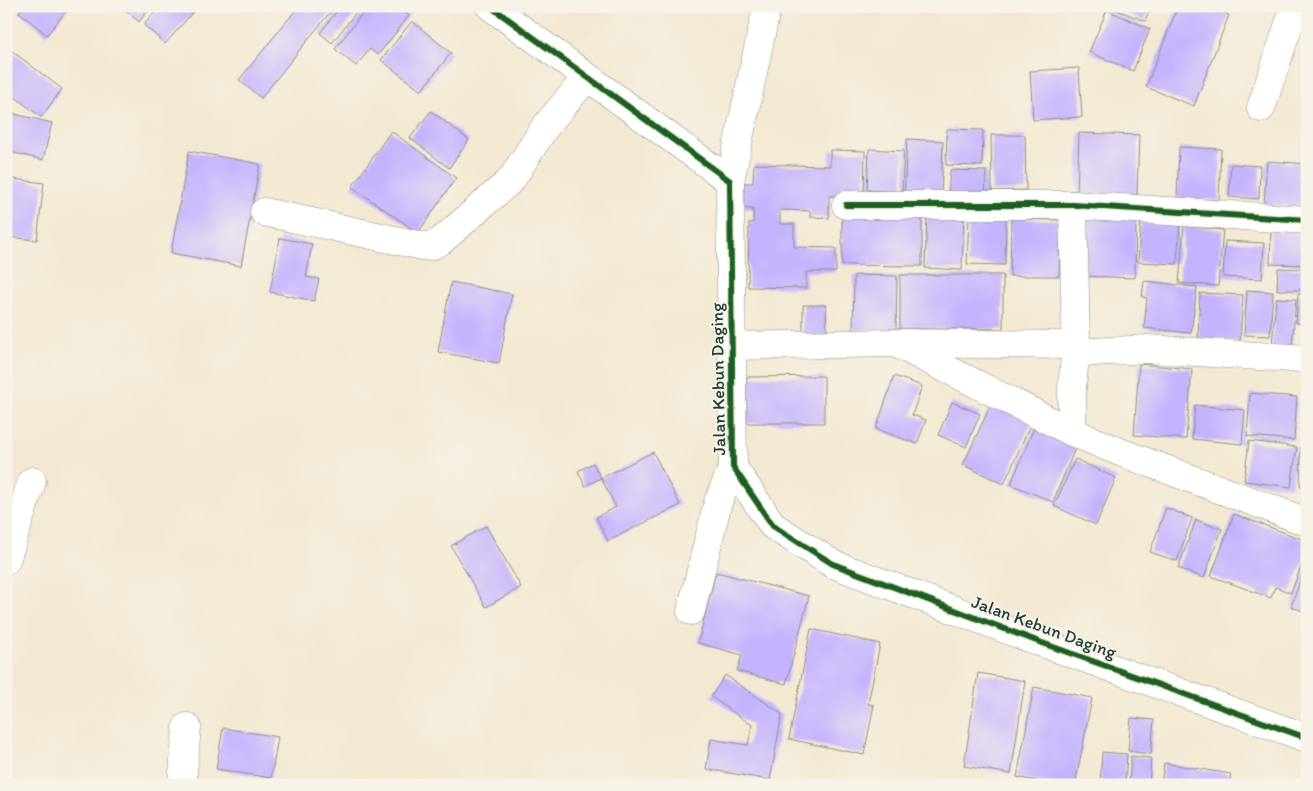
<svg xmlns="http://www.w3.org/2000/svg" width="1313" height="791" viewBox="0 0 1313 791" font-family="Itim,sans-serif">
<rect width="100%" height="100%" fill="#f7f3e8"/>
<filter id="ink" filterUnits="userSpaceOnUse"><feTurbulence type="fractalNoise" baseFrequency=".02" numOctaves="2"/><feDisplacementMap in="SourceGraphic" scale="10" xChannelSelector="R" yChannelSelector="G"/><feConvolveMatrix kernelMatrix="1 2 1 2 8 2 1 2 1" color-interpolation-filters="sRGB"/></filter>
<filter id="wash" filterUnits="userSpaceOnUse"><feTurbulence type="fractalNoise" baseFrequency=".0096" numOctaves="4" result="noise"/><feDisplacementMap in="SourceGraphic" scale="20" xChannelSelector="R" yChannelSelector="G"/><feGaussianBlur stdDeviation="1.12" result="paint"/><feColorMatrix in="noise" values="0 0 0 0 0 0 0 0 0 0 0 0 0 0 0 0 0 1.4 0 .05"/><feComposite in="paint" operator="in"/></filter>
<g filter="url(#wash)">
<rect width="100%" height="100%" fill="#f3e8d1"/>
<g id="blocks">
<!-- building -->
<g fill="#c4b3fe">
<polygon points="24,6 70,6 47,35 19,12"/>
<polygon points="121,6 151,6 139,22"/>
<polygon points="160,6 190,6 195,10 165,44 144,25"/>
<polygon points="299,6 335,6 261,98 239,80"/>
<polygon points="341,6 361,6 332,43 320,33"/>
<polygon points="368,6 398,6 409,16 378,55 370,49 356,66 335,49"/>
<polygon points="1107,6 1151,6 1145,21"/>
<polygon points="1178,6 1207,6 1229,15 1194,106 1146,87"/>
<polygon points="1107,10 1150,29 1133,71 1089,52"/>
<polygon points="412,21 451,53 421,91 381,60"/>
<polygon points="8,48 62,89 41,117 6,90 6,50"/>
<polygon points="1079,68 1082,117 1033,120 1030,71"/>
<polygon points="431,111 469,140 449,168 410,138"/>
<polygon points="6,112 52,123 43,160 6,151"/>
<polygon points="947,129 983,130 982,166 946,165"/>
<polygon points="391,131 456,178 418,233 352,187"/>
<polygon points="1079,133 1139,135 1137,195 1077,193"/>
<polygon points="991,135 1025,135 1026,190 992,191"/>
<polygon points="907,139 943,141 941,201 904,199"/>
<polygon points="1179,147 1221,149 1219,200 1177,199"/>
<polygon points="869,149 904,151 902,192 867,190"/>
<polygon points="830,150 865,151 864,196 829,196 829,218 810,217 810,211 780,210 780,224 794,224 794,247 836,248 836,272 806,272 806,288 748,287 749,223 753,223 753,209 737,208 737,183 753,183 754,164 830,166"/>
<polygon points="189,151 260,164 241,266 171,253"/>
<polygon points="1267,161 1307,164 1307,207 1264,204"/>
<polygon points="1231,164 1260,166 1259,199 1229,197"/>
<polygon points="950,170 986,171 985,200 948,199"/>
<polygon points="6,178 44,183 37,240 6,237"/>
<polygon points="842,213 922,214 922,266 842,265"/>
<polygon points="927,213 964,214 962,270 925,268"/>
<polygon points="1084,214 1136,215 1135,278 1083,276"/>
<polygon points="969,216 1006,216 1005,265 967,264"/>
<polygon points="1141,218 1180,221 1177,264 1138,262"/>
<polygon points="1011,219 1060,220 1059,276 1010,276"/>
<polygon points="1184,226 1223,230 1218,286 1179,283"/>
<polygon points="1271,231 1307,232 1307,265 1270,264"/>
<polygon points="280,238 312,244 306,277 319,279 314,301 270,292"/>
<polygon points="1225,241 1264,243 1262,279 1223,277"/>
<polygon points="1278,268 1307,269 1307,290 1277,290"/>
<polygon points="854,275 897,276 896,331 853,330"/>
<rect x="900" y="275" width="103" height="54"/>
<polygon points="1144,281 1197,287 1191,333 1144,328 1147,298 1142,297"/>
<polygon points="451,282 512,294 499,363 438,352"/>
<polygon points="1247,290 1273,292 1270,336 1244,335"/>
<polygon points="1200,293 1243,295 1240,342 1198,339"/>
<polygon points="1298,294 1307,295 1307,324 1296,323"/>
<polygon points="1276,298 1296,299 1292,347 1272,346"/>
<polygon points="803,305 826,305 827,343 803,342"/>
<polygon points="1139,364 1192,369 1186,439 1134,435"/>
<polygon points="824,376 824,423 747,423 746,377"/>
<polygon points="894,376 922,386 912,415 926,420 917,444 876,429"/>
<polygon points="1305,384 1307,384 1307,445 1304,445"/>
<polygon points="1250,393 1297,397 1294,440 1247,436"/>
<polygon points="952,402 980,414 966,447 938,435"/>
<polygon points="992,402 1032,421 1004,484 963,465"/>
<polygon points="1195,405 1245,410 1242,444 1192,439"/>
<polygon points="1036,423 1078,441 1053,502 1011,484"/>
<polygon points="1249,441 1297,447 1291,487 1244,481"/>
<polygon points="1301,447 1307,447 1307,486 1300,486"/>
<polygon points="653,452 680,505 608,541 596,517 616,507 601,478"/>
<polygon points="1075,459 1116,478 1096,525 1054,506"/>
<polygon points="593,463 601,478 585,486 578,471"/>
<polygon points="1166,508 1192,518 1177,561 1150,552"/>
<polygon points="1234,514 1307,541 1307,551 1291,593 1275,587 1271,598 1211,576"/>
<polygon points="1196,520 1222,529 1204,578 1178,568"/>
<polygon points="486,526 521,587 486,607 451,546"/>
<polygon points="1307,561 1307,612 1291,607"/>
<polygon points="716,572 809,596 786,684 737,671 742,655 698,643"/>
<polygon points="811,629 880,644 868,704 874,705 864,755 789,739"/>
<polygon points="978,673 1025,681 1011,774 964,766"/>
<polygon points="725,675 782,714 770,780 706,769 711,739 748,745 752,725 711,697"/>
<polygon points="1034,687 1092,698 1075,785 1056,785 1017,777"/>
<polygon points="1131,718 1154,720 1151,754 1128,751"/>
<polygon points="223,728 278,737 271,778 216,769"/>
<polygon points="1102,752 1127,754 1125,785 1100,785"/>
<polygon points="1131,756 1151,758 1149,785 1129,785"/>
<polygon points="1164,763 1231,774 1229,785 1161,785"/>
</g>
</g>
</g>
<g filter="url(#ink)">
<use href="#blocks" fill-opacity="0" stroke="#899282" stroke-width="1"/>
<g fill="none" stroke-linecap="round" stroke-linejoin="round">
<defs>
<g id="minor">
<polyline points="490,6 730,181 733,467 773,526 833,564 1042,643 1307,738"/>
<polyline points="1261,108 1295,6"/>
<polyline points="730,181 767,6"/>
<polyline points="846,205 1073,205 1307,220"/>
<polyline points="264,212 423,246 431,246 441,241 511,180 545,127 587,77"/>
<polyline points="895,343 1072,432 1120,452 1307,522"/>
<polyline points="732,346 895,343 1076,345"/>
<polyline points="1075,353 1148,349 1307,359"/>
<polyline points="1072,432 1072,389 1076,345 1073,205"/>
<polyline points="6,560 32,481"/>
<polyline points="691,611 718,502 733,467"/>
<polyline points="182,785 187,727"/>
</g>
</defs>
<!-- minor casing -->
<use href="#minor" stroke="#899282" stroke-width="29"/>
<!-- minor -->
<use href="#minor" stroke="#fff" stroke-width="28"/>
<defs>
<g id="cycleway">
<polyline points="490,6 730,181 733,467 773,526 833,564 1042,643 1307,738"/>
<polyline points="846,205 1073,205 1307,220"/>
</g>
</defs>
<!-- cycleway casing -->
<use href="#cycleway" stroke="#f7f3e8" stroke-width="9"/>
<!-- cycleway -->
<use href="#cycleway" stroke="#1b5e20" stroke-width="6"/>
</g>
</g>
<g text-anchor="middle" stroke-width="4" stroke-linejoin="round" paint-order="stroke">
<!-- street labels -->
<g font-size="18" fill="#1f3d34" stroke="#f7f3e8">
<text transform="translate(718 379) rotate(-91)" y="6">Jalan Kebun Daging</text>
<text transform="translate(1044 627) rotate(20)" y="6">Jalan Kebun Daging</text>
</g>
</g>
<!-- margin -->
<rect width="1313" height="791" fill="none" stroke="#f7f3e8" stroke-width="25"/>
</svg>
